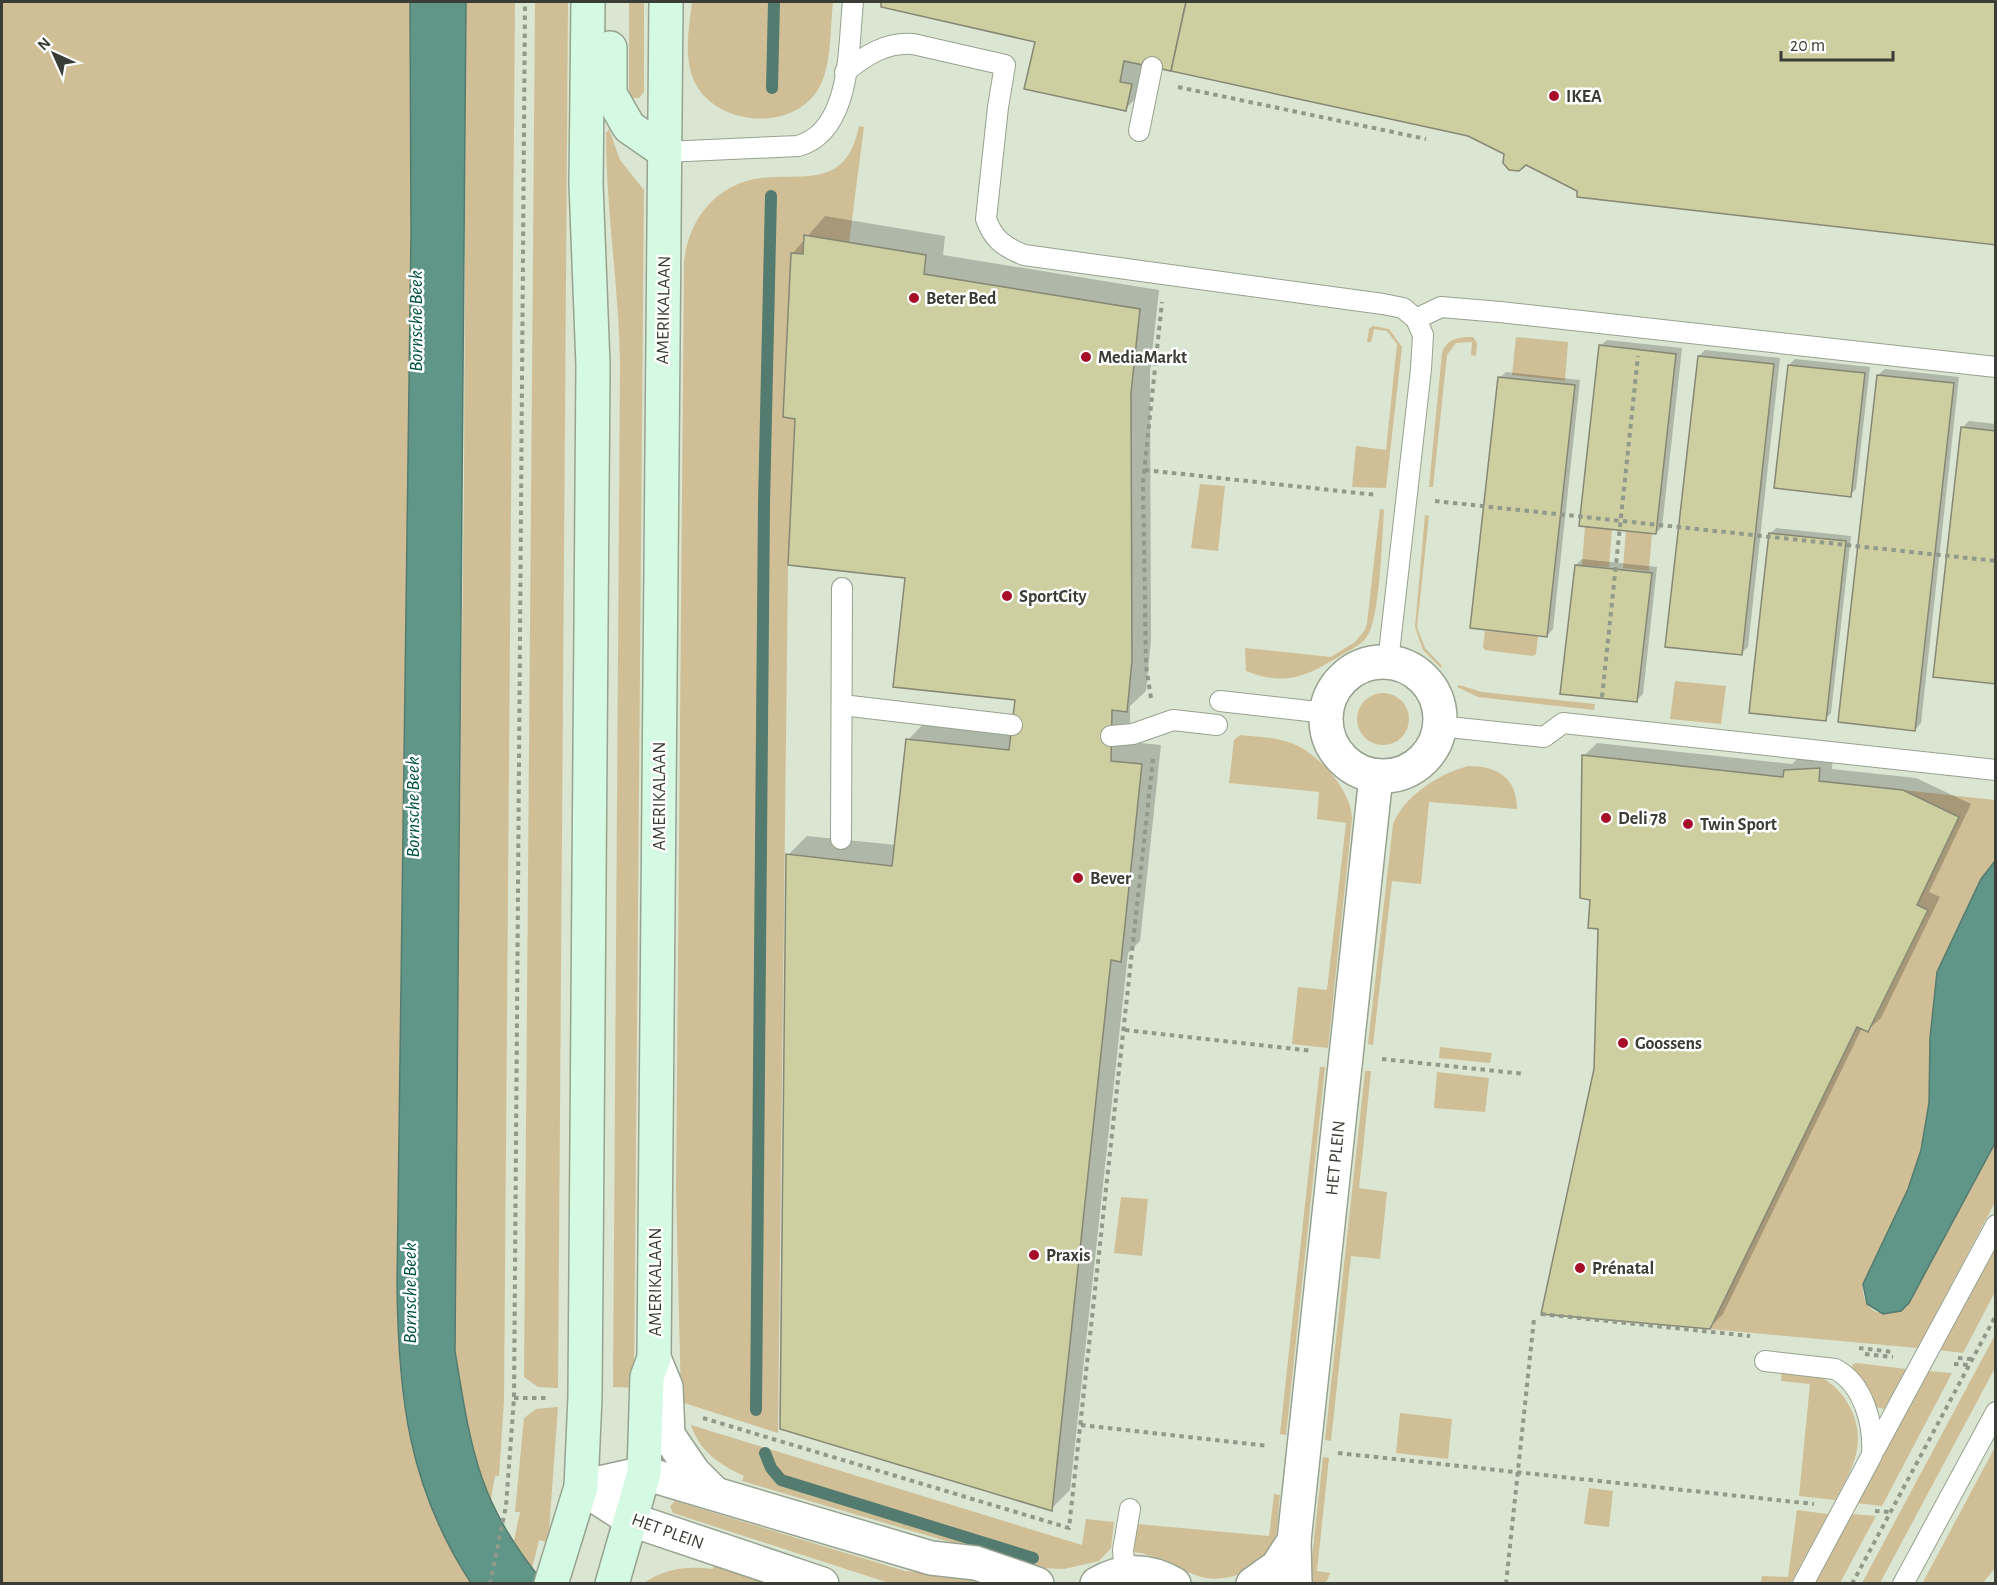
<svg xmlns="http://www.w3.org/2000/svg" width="1997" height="1585" viewBox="0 0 1997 1585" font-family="'Alegreya Sans',sans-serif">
<rect width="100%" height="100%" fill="#dae5d2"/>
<!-- green -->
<g fill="#d0bf96">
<path d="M2,2H410L411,234L397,1244C396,1369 399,1475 471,1583H2Z"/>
<path d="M466,2H515L504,1401L499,1476H495L490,1504C468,1450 456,1385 454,1327L464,477Z"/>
<polygon points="535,2 568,2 558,1388 538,1387 524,1377"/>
<polygon points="629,2 644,2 644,92 639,98 633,98 629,93"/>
<path d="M692,2H833C830,28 832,65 819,88C794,132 718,127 695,83C683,57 689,29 692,2Z"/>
<path d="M859,126L864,127L849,242L804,235L803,254L791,253L783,417L795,419L788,565L778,1433L681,1402L676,1187L684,263C688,219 716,184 761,178C806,173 846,189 859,126Z"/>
<path d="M609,129L620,160L644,190L634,1388L613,1387L620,364C619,287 606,211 606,133Z"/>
<polygon points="1373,326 1389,329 1402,347 1386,488 1352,487 1356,446 1386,450 1397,344 1387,331 1374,329 1371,342 1367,342 1369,329"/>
<path d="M1473,337L1477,343L1476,356L1471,355L1472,342L1456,343L1447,355L1433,487H1429L1442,353C1447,338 1459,337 1473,337Z"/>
<polygon points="1516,337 1568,342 1565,381 1512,375"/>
<polygon points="1200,484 1225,486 1218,551 1191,548"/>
<path d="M1380,509L1384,510C1382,538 1380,611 1369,633C1364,643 1354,648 1345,653C1310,674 1288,688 1246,671L1245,648L1331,657L1355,642L1365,630L1367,623Z"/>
<polygon points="1425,515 1429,516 1417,627 1425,648 1442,666 1441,668 1423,650 1415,627"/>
<polygon points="1585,526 1612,529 1609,567 1582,565"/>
<polygon points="1626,530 1652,533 1649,571 1623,568"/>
<polygon points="1485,631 1538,636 1536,654 1533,656 1485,650 1483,647"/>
<polygon points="1675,681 1726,686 1721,724 1670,719"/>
<polygon points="1459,685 1482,692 1595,704 1594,710 1478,697 1457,687"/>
<circle cx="1383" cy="719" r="26"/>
<path d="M1240,735C1257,737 1275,737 1291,743C1317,752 1352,790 1352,819L1328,1048L1292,1044L1298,987L1327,990L1346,823L1317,819L1319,792L1229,783L1234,740Z"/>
<path d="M1468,766C1498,766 1517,778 1517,809L1429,802L1421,884L1392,881L1373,1045L1368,1044L1393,824C1405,795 1439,774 1468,766Z"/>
<path d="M1903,790L1995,800V861L1981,879L1937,972L1930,1038L1929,1103L1921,1150L1908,1189L1863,1285C1861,1314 1885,1320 1907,1307L1995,1143V1202L1918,1348L1710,1329L1857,1027L1869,1032L1928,911L1917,905L1959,818Z"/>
<polygon points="1440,1047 1492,1053 1490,1063 1439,1058"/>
<polygon points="1320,1067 1325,1067 1286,1435 1280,1434"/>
<polygon points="1365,1071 1371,1071 1359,1188 1387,1192 1380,1259 1351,1256 1331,1441 1325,1440"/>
<polygon points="1437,1072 1489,1078 1485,1112 1434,1108"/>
<polygon points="1121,1197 1148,1199 1142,1256 1114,1253"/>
<polygon points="1995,1246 1995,1292 1963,1353 1939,1350"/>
<polygon points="1995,1335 1995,1368 1880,1583 1862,1583"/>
<polygon points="1857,1363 1906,1369 1884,1409 1876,1407 1867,1387 1852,1368 1853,1364"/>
<path d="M1782,1369C1791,1370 1801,1370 1810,1373C1841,1381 1863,1418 1857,1449C1854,1467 1844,1484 1835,1500L1799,1496L1810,1384L1781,1381Z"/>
<polygon points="1928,1371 1952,1373 1882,1506 1857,1503"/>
<polygon points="558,1407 549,1531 547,1542 539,1540 532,1569 513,1545 520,1512 515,1512 524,1418 536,1409"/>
<polygon points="1400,1413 1452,1419 1448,1459 1396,1453"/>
<path d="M691,1425L1082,1545L1086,1519L1114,1522L1111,1548L1099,1561L1064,1569L1038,1568L742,1481L744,1476C719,1464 700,1452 691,1425Z"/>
<polygon points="1995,1447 1995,1568 1983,1583 1922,1584"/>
<polygon points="1323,1457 1329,1458 1317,1571 1330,1573 1326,1583 1309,1584"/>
<polygon points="1589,1488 1613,1491 1609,1527 1584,1524"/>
<path d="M1274,1494L1280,1495C1278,1510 1279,1531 1273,1545C1261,1570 1225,1585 1198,1576C1176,1568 1159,1555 1134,1552L1137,1524L1269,1536Z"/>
<polygon points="675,1501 905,1571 981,1577 1007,1583 889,1583 673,1513 670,1506"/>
<polygon points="1797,1510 1828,1514 1791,1583 1761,1583 1762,1576 1788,1577"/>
<polygon points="1852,1514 1876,1516 1840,1583 1814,1584"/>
<path d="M714,1565L765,1583H644C666,1568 687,1566 713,1569Z"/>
</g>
<!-- water -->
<g fill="#5f9688" stroke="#547b6f" stroke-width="1.5">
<path d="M410,2H466L455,1351C471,1449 478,1504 544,1583H471C408,1487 398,1395 397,1283L411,234Z"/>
<polygon points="1995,861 1995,1143 1909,1303 1901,1311 1883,1314 1867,1304 1863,1284 1908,1189 1921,1150 1929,1103 1930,1038 1937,972 1981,879"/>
</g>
<!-- shadow -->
<g fill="#0003">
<polygon points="883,2 1996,2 1996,244 1579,190 1468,134 1155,66 1151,84 1125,109 1037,40 882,6"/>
<polygon points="825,216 945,236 943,255 1159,290 1150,372 1151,640 1146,691 1130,706 1130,742 1161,745 1140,941 1128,953 1070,1490 1051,1509 788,855 807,836 896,845 908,740 927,720 1013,729 1016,698 797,417 792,254"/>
<polygon points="1607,340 1682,348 1662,527 1656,533 1600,346"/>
<polygon points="1705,350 1780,358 1748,647 1741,653 1699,356"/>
<polygon points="1795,359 1870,367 1856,489 1850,495 1789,365"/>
<polygon points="1885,369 1959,377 1921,723 1915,730 1878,375"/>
<polygon points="1506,372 1580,380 1553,629 1547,636 1500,378"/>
<polygon points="1969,421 1996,424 1996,682 1963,427"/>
<polygon points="1776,528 1851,536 1831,713 1825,719 1770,534"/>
<polygon points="1582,559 1657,567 1643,694 1637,700 1576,565"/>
<polygon points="1597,743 1792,764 1798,758 1833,755 1832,769 1916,778 1971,804 1929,892 1940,897 1881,1018 1868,1030 1862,1028 1723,1314 1710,1327 1596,1069 1599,927 1592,898 1584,756"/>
</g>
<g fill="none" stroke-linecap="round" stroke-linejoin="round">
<!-- stream -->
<g stroke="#547b6f" stroke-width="12">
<polyline points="772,88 774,2"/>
<polyline points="756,1410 764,503 771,196"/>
<polyline points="765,1453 771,1468 781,1480 1033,1558"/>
</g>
</g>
<!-- building -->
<g fill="#cdcfa0" stroke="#868774" stroke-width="1.5">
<polygon points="881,2 1186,2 1171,71 1124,61 1120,82 1132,84 1126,111 1024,89 1035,42 881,7"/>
<polygon points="1186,2 1996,2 1996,245 1577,197 1577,191 1526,165 1519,171 1509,170 1503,163 1504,154 1468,136 1171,71"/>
<polygon points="804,235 926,255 924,274 1140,309 1131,393 1132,661 1127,712 1112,710 1111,761 1142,764 1121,962 1111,960 1052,1511 780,1429 786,854 892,866 906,739 1009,750 1015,700 893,687 905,578 788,565 795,419 783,417 791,253 803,254"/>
<polygon points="1599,345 1676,354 1656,534 1579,526"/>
<polygon points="1698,356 1774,364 1742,655 1665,647"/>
<polygon points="1788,365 1865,373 1851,497 1774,488"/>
<polygon points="1877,375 1954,383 1915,731 1838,722"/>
<polygon points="1498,377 1575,385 1547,637 1470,628"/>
<polygon points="1961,427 1996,431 1996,684 1933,677"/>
<polygon points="1769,533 1846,541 1826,721 1749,713"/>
<polygon points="1575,565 1652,573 1637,702 1560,694"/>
<polygon points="1582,755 1783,777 1784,770 1820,768 1819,781 1903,790 1959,817 1917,905 1928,910 1868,1032 1857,1027 1710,1329 1541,1314 1594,1069 1598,929 1588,928 1590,900 1580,898"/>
</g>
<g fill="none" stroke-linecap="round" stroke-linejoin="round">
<defs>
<g id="service">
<path d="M845,72C866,55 886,42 913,44L1005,65L998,107L986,219C993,239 1004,247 1024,255L1383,304L1403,308L1416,319L1441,307L1500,312L1996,367"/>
<polyline points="1139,131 1152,67"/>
<path d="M665,152L798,146C852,131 848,47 853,2"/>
<polyline points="1388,662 1421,369 1423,335 1416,319"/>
<polyline points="1220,701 1326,713"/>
<polyline points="842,705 1012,725"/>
<polyline points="1439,726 1544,737 1563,723 1996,770"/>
<polyline points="1111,736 1133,734 1173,720 1217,725"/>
<polyline points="841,839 842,588"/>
<path d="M1765,1361L1835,1369C1864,1384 1874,1425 1872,1455L1803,1584"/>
<polyline points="1875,1449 1996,1225"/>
<polyline points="1125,1572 1123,1550 1130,1509"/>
<polyline points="1903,1584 1996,1412"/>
</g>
<g id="minor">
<circle cx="1383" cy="719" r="57"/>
<polyline points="654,1358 666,1387 668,1435 694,1473 713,1492"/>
<polyline points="581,1487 644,1473 931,1558 976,1563 1037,1584"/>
<polyline points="581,1487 632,1520 822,1584"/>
<path d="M1097,1584C1122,1569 1148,1569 1174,1584"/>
<polyline points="1253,1584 1277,1567 1294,1541"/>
<polyline points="1295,1584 1294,1541 1376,776"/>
</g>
<g id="secondary">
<polyline points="610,48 610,94 629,127 665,152"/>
<polyline points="551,1584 581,1487 585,1397 593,365 586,184 588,2"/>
<polyline points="612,1584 644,1473 647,1377 654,1358 666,2"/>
</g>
</defs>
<!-- service casing -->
<use href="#service" stroke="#97a28f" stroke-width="22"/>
<!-- minor casing -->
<use href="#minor" stroke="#97a28f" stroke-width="36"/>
<!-- secondary casing -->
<use href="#secondary" stroke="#97a28f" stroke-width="36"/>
<!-- path -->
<g stroke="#91998b" stroke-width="4" stroke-dasharray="4.5 4.5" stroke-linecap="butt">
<polyline points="1178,87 1426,139"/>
<polyline points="1145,470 1377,495"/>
<polyline points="1435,501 1996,561"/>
<polyline points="1602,697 1638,356"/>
<polyline points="1151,698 1146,666 1143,482 1162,302"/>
<polyline points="1125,1030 1312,1051"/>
<polyline points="1382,1059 1525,1074"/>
<polyline points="1541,1314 1750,1336"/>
<polyline points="1859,1348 1893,1352"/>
<polyline points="1865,1354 1893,1357"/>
<polyline points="1958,1358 1972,1359"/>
<polyline points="1954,1364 1969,1365"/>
<polyline points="514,1398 549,1398"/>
<polyline points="703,1418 1069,1528 1153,759"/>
<polyline points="1081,1425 1268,1446"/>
<polyline points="1338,1453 1814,1504"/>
<polyline points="1875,1511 1890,1512"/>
<polyline points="490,1584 506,1506 514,1398 525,2"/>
<polyline points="1506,1584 1534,1319"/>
<polyline points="1852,1584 1996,1315"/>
</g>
<!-- service -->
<use href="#service" stroke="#fff" stroke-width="20"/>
<!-- minor -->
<use href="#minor" stroke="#fff" stroke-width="33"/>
<!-- secondary -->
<use href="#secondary" stroke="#d5fae3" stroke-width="33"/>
</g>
<!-- markers -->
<g fill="#a70f28" stroke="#fff" stroke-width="2">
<circle cx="1554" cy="96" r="6"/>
<circle cx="914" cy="298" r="6"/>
<circle cx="1086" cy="357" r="6"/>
<circle cx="1007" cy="596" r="6"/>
<circle cx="1606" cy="818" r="6"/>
<circle cx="1688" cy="824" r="6"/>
<circle cx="1078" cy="878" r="6"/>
<circle cx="1623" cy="1043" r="6"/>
<circle cx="1034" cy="1255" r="6"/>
<circle cx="1580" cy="1268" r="6"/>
</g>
<g text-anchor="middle" stroke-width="5" stroke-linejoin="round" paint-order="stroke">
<!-- poi labels -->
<g font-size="18" font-weight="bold" fill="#393d35" stroke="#fff" text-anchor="start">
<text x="1566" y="102">IKEA</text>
<text x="926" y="304">Beter Bed</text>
<text x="1098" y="363">MediaMarkt</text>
<text x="1019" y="602">SportCity</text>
<text x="1618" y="824">Deli 78</text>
<text x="1700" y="830">Twin Sport</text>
<text x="1090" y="884">Bever</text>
<text x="1635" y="1049">Goossens</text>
<text x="1046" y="1261">Praxis</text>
<text x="1592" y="1274">Prénatal</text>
</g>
<!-- street labels -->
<g font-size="18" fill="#393d35" stroke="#fff">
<text transform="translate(663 310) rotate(-89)" y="6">AMERIKALAAN</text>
<text transform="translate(659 796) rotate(-90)" y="6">AMERIKALAAN</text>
<text transform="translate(1335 1158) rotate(-84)" y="6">HET PLEIN</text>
<text transform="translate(655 1282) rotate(-90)" y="6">AMERIKALAAN</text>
<text transform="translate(668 1531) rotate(20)" y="6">HET PLEIN</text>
</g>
<!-- water labels -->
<g font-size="20" font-style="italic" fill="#005344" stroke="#fff">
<text transform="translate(415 321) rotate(-90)" y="7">Bornsche Beek</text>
<text transform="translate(412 807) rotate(-90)" y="7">Bornsche Beek</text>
<text transform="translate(409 1293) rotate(-90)" y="7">Bornsche Beek</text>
</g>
</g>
<!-- border -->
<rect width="1997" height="1585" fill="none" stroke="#393d35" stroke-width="6"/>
<!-- north arrow -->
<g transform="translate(54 54) rotate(315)" stroke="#ffffff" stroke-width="4.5" paint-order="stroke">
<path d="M0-4.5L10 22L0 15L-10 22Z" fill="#393d35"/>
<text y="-9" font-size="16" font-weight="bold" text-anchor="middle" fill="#393d35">N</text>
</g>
<!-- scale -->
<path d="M1781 51v9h112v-9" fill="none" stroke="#393d35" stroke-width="3"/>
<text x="1790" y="51" font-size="18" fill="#393d35" stroke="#ffffff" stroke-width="4.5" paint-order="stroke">20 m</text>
</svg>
